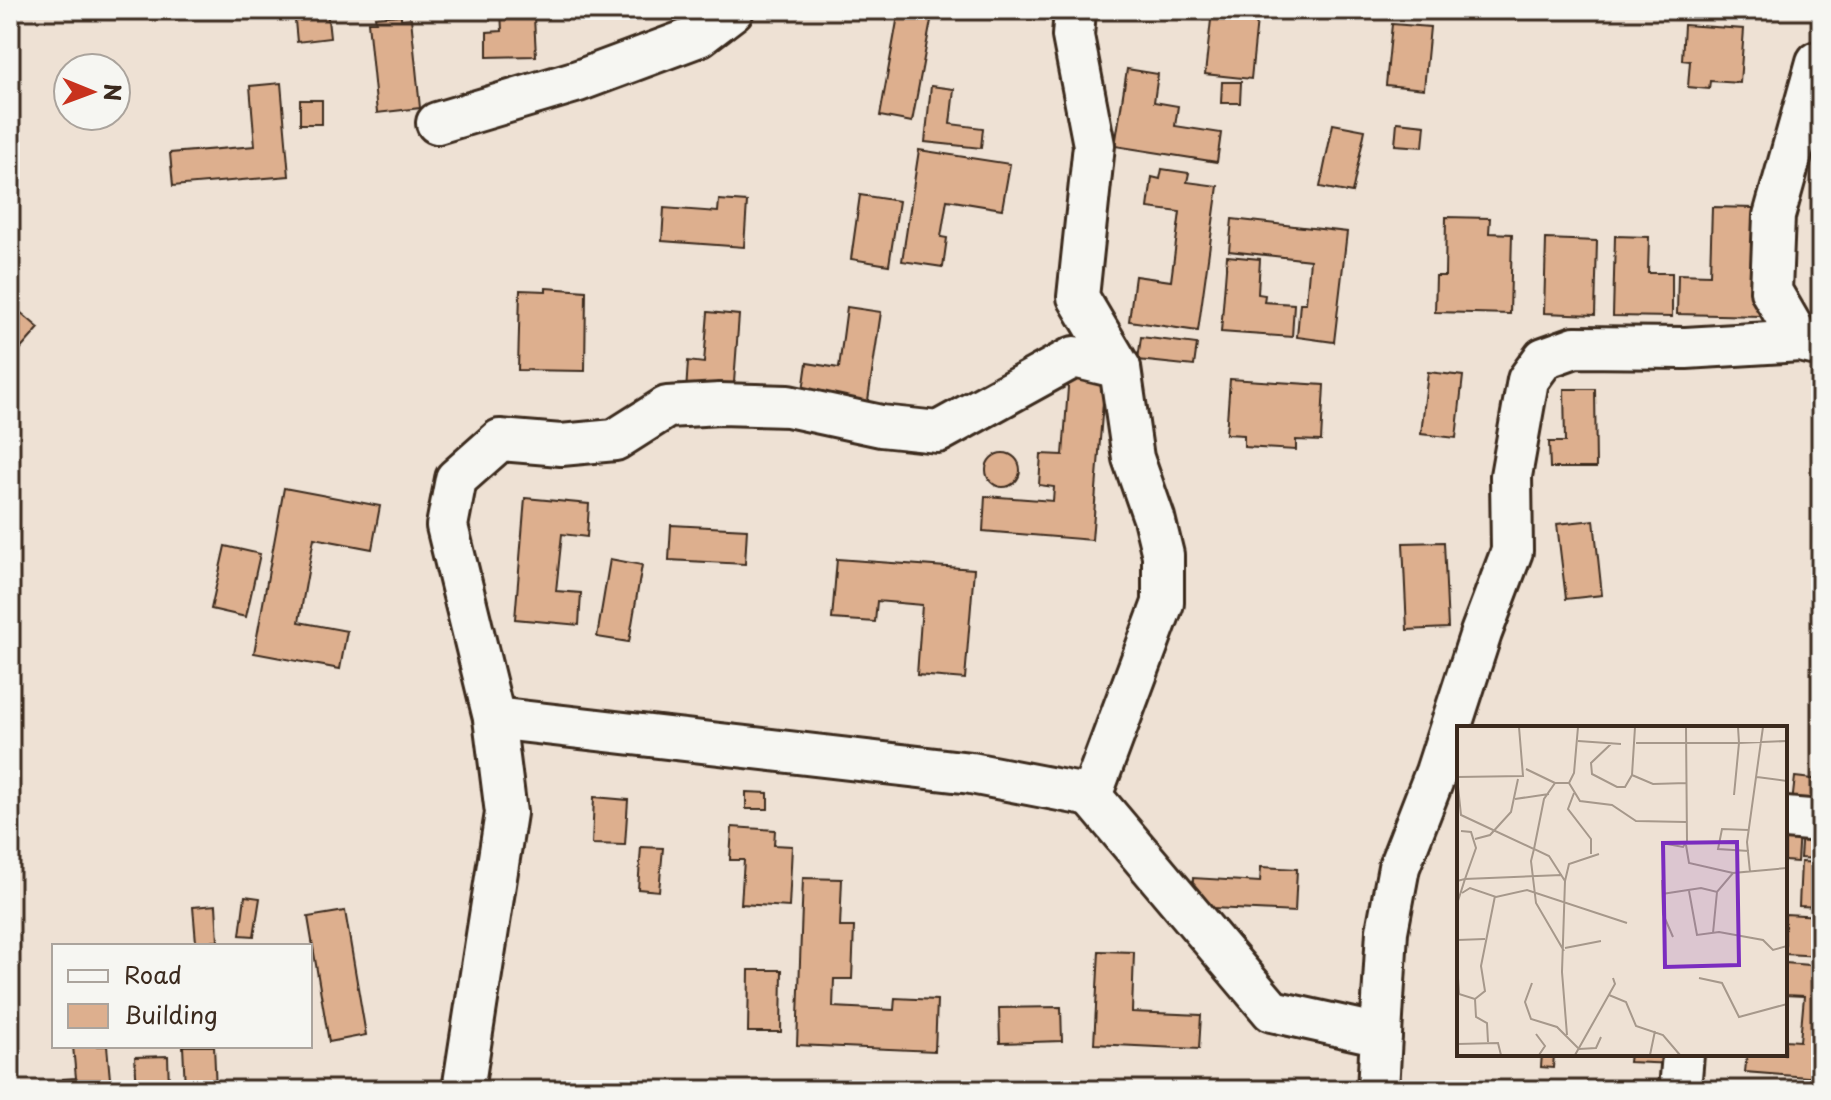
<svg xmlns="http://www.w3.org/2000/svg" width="1831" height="1100" viewBox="0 0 1831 1100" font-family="'Playpen Sans',sans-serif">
<rect width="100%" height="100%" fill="#eee1d4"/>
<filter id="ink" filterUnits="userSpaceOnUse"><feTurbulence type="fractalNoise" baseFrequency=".0125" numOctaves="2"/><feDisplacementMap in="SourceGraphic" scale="16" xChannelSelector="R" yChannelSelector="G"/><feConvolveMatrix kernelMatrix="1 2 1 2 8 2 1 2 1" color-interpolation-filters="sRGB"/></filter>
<g filter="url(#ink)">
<!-- building -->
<g fill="#ddaf8e" stroke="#3b2a1e" stroke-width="2">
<polygon points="294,10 327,10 330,38 297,42"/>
<polygon points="501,10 543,10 544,16 534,17 536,56 487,57 487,32 502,31"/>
<polygon points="899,10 933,10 912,122 880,116"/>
<polygon points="1194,10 1258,10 1251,79 1205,74 1211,20 1194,18"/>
<polygon points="401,15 401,19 411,18 420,108 377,113 368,22 376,22 375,17"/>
<polygon points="1392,24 1430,27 1424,89 1386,85"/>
<polygon points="1684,25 1744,29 1740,83 1710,81 1709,89 1688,87 1690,61 1682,60"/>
<polygon points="1127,69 1158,74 1154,102 1178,106 1175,126 1221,133 1217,162 1115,146"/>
<polygon points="1222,82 1241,82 1240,103 1221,103"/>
<polygon points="281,83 289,176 173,186 170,153 255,146 250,86"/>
<polygon points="931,86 954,89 950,124 983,128 981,148 925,142"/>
<rect x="300" y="100" width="22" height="24"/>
<polygon points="1397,122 1425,125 1423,147 1395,145"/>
<polygon points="1333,124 1365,130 1352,193 1320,187"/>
<polygon points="919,150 1010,164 1002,209 947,200 941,237 947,238 943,267 902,261"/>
<polygon points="1162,169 1189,173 1187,182 1218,186 1198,331 1129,321 1135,276 1171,281 1180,212 1148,208 1152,177 1160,179"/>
<polygon points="860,195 899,201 889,265 851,259"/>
<polygon points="719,200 747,202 744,247 662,241 664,208 718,212"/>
<polygon points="1712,207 1755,208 1761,241 1760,316 1677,314 1678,274 1710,275"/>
<polygon points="1446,217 1490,218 1489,233 1512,234 1510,314 1435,312 1436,276 1445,276"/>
<polygon points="1232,219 1347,232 1334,342 1297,337 1300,303 1306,303 1310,260 1229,251"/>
<polygon points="1615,236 1649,237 1648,273 1672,273 1672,317 1613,316"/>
<polygon points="1546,239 1597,241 1595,315 1544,313"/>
<polygon points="1227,256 1260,259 1258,294 1265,295 1264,302 1294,304 1292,337 1221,332"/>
<polygon points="546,288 586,291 585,371 518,370 520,290 546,291"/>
<polygon points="13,306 39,328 10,361 10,310"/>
<polygon points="847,307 881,312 866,414 801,405 807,363 839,368"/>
<polygon points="708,312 739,315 733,396 686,393 688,361 704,363"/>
<polygon points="1141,337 1197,344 1194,366 1138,360"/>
<polygon points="1428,372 1463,376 1456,438 1421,434"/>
<polygon points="1069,374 1105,377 1092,540 983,531 985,496 1053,501 1054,487 1039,485 1041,454 1063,455"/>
<polygon points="1230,379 1324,385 1321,441 1296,440 1296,450 1244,447 1244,435 1226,434"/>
<polygon points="1564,389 1595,389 1596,468 1550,468 1549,442 1565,442"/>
<circle cx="1003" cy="470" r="17"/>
<polygon points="284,488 380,506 372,549 314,538 299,622 347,631 340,669 254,653"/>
<polygon points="525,498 589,504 587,537 562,534 556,591 581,593 579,625 515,619"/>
<polygon points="1594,520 1602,595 1566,599 1557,524"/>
<polygon points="671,525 747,529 745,564 669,560"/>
<polygon points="1444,542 1448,628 1407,630 1403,543"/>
<polygon points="225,546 260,554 246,617 211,609"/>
<polygon points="610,559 642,565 629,642 597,637"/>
<polygon points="837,559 974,569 965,679 917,675 922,605 877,601 875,622 832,619"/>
<polygon points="1795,777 1821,780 1821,816 1791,813"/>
<polygon points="746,792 768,793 768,809 746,809"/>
<polygon points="594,797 628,800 625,845 592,844"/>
<polygon points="732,827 775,830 774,845 792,846 789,907 741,904 744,860 730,860"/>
<polygon points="1785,828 1799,829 1797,862 1785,861"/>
<polygon points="1802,830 1821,832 1821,859 1800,858"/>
<polygon points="641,847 663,848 659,891 638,889"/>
<polygon points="1801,862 1821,863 1821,907 1799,906"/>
<polygon points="1261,867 1297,869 1295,912 1192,907 1193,878 1260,882"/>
<polygon points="803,878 842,879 840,927 854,927 852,979 834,979 833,1007 894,1010 895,998 937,1000 935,1051 797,1045"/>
<polygon points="245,896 260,898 254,936 240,935"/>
<polygon points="216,905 218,941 196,942 193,907"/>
<polygon points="345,911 366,1035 329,1042 308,917"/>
<polygon points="1785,914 1821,916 1821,956 1785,954"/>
<polygon points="1099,951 1134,952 1132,1012 1201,1015 1199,1049 1094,1044"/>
<polygon points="1785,963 1821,966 1821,1078 1745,1072 1747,1054 1785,1054 1785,1040 1800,1041 1804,996 1785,995"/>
<polygon points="749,970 782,970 781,1032 748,1032"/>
<polygon points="1061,1007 1062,1041 1000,1043 999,1008"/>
<polygon points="73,1046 107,1046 111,1090 64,1090 63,1079 76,1078"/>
<polygon points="183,1046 214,1046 216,1090 137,1090 135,1057 168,1056 169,1088 185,1087"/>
<polygon points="1542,1054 1554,1054 1553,1068 1541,1067"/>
<polygon points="1630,1054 1674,1054 1674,1064 1629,1062"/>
<polygon points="1771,1086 1821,1089 1821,1090 1771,1090"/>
</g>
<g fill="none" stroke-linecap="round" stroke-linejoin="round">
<defs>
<g id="minor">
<polyline points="1075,10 1073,36 1094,145 1078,297 1120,368 1133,458 1154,518 1163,555 1163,603 1091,796 1272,1011 1381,1035 1378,1090"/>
<polyline points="1817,62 1774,216 1771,291 1800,341 1821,346"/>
<polyline points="437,123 578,81 699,36 733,10"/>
<polyline points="494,718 971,773 1091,796"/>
<polyline points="1785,818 1821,821"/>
<polyline points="1381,1035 1387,931 1399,867 1436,772 1481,633 1512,551 1511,476 1528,380 1544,358 1575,347 1686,348 1800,341"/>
<polyline points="463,1090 506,813 494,718 447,526 456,479 500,440 561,445 615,440 667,407 720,404 788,406 881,426 938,432 1074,357 1120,368"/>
<polyline points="1680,1090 1683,1054"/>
</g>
</defs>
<!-- minor casing -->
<use href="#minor" stroke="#3b2a1e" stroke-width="46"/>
<!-- minor -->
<use href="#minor" stroke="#f6f6f2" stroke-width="40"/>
</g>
</g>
<!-- overview -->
<g transform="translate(1457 726)">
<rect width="330" height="330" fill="#eee1d4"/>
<path fill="none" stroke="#a6988b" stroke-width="2" d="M178,1L175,49L196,58L230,57M121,15L164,18M155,17L134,37L135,48L160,61H168L175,49M179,17H282L281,1M69,43L98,57M0,51L4,89L77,123L74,135L79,177L107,225M0,51L66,50L62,1M300,51L330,55M112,57L123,75L155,79L179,95L229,96M117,67L111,83L134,113V128M277,69L282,17L330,15M58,73L92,68M18,113L33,109L54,86L61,53M210,118L226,121L230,115L229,1M229,119L232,137L276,147M292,125L261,123L265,103L292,104M293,146L290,116L306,1M205,154L206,188L216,211M0,155L8,153L19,122L14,106L4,105M108,155L92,130L77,123L87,73L98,57H112L117,47L121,1M232,165L240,209L262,206L306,214L316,224L330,220M5,167L13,162L39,171L70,164L170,197M205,168L244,162L260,166L276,147L330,142M0,178L8,153L105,149M256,207L260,166M0,214L28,213M108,222L144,215M0,236L2,268L18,273L19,291L30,297L31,316M242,252L265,257L282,291L330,278M75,257L68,276L74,293L100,301L122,323L139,322L144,311M152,269L169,276L179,300L206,309L223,329M18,273L28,265L24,240L38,170M79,308L88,320L82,329M110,309L105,246L108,155L112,138L142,128M0,318L41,317L44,329M118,329L158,258L156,252M193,329L198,305"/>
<path fill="#7b2cbf" fill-opacity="0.15" stroke="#7b2cbf" stroke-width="4" d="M280,116L282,239L208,241L206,117Z"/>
<rect width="330" height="330" fill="none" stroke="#3b2a1e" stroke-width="4"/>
</g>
<!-- margin -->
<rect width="1831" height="1100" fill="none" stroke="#f6f6f2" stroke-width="40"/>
<rect x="20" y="20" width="1791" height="1060" fill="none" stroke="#3b2a1e" stroke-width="3" filter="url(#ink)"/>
<!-- legend -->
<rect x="52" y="944" width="260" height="104" fill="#f6f6f2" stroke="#aba49d" stroke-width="2"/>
<rect x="68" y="970" width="40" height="12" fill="#f6f6f2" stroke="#aba49d" stroke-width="2"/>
<text x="124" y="984" font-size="24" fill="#3b2a1e">Road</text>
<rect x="68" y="1004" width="40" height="24" fill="#ddaf8e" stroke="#aba49d" stroke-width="2"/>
<text x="124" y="1024" font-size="24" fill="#3b2a1e">Building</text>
<!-- north arrow -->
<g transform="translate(92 92) rotate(91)"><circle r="38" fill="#f6f6f2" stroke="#aba49d" stroke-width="2"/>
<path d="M0-6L14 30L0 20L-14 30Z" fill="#c8321e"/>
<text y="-12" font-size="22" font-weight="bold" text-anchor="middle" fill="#3b2a1e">N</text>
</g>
</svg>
